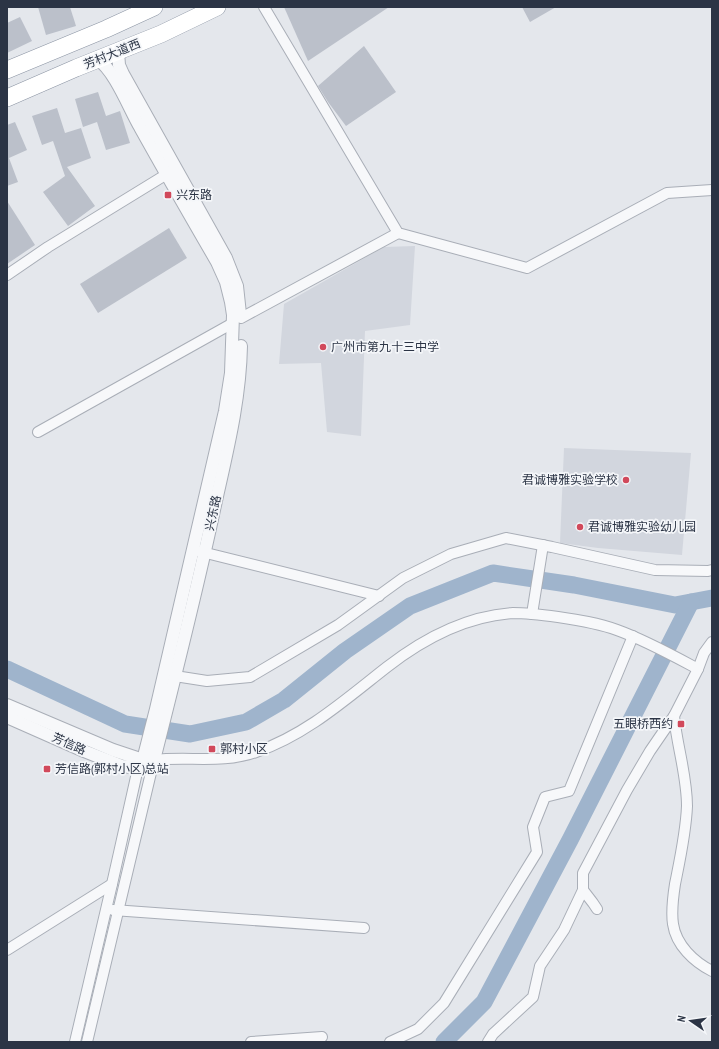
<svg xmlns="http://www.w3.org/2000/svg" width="719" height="1049" viewBox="0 0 719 1049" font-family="'PT Sans Narrow','Noto Sans SC',sans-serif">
<rect width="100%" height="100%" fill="#e4e7ec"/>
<!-- built -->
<g fill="#d2d6de">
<polygon points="415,246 410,325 365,331 361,436 327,432 321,363 279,364 284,304 384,247"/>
<polygon points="564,448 691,453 682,555 598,548 560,543"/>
</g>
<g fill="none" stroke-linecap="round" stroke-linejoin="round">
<!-- river -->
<g stroke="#9fb4cc" stroke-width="17">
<polyline points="7,669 125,724 190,734 246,722 284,700 345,651 410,606 493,573 574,585 675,605 712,598"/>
<polyline points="444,1042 484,1002 570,840 691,602"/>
</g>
</g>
<!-- building -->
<g fill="#bbc0ca">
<polygon points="38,7 70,7 76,26 46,35"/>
<polygon points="284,7 389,7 308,61"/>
<polygon points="522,7 556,7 530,22"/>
<polygon points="20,17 32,41 7,53 7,23"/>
<polygon points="364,46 396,92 346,126 328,102 318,86"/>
<polygon points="98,92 106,116 120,111 130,143 106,150 97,122 83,127 75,99"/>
<polygon points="57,108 65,133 81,128 91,158 67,167 95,206 68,226 43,192 65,176 53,141 42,145 32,116"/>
<polygon points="15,122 27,150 9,158 18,182 7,186 7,125"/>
<polygon points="7,201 35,245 7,264"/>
<polygon points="169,228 187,258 98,313 80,284"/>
</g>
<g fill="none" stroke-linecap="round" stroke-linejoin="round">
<defs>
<g id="minor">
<polyline points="264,7 398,233 527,268 667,193 712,190"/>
<polyline points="7,275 48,247 167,174"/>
<polyline points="241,318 398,233"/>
<polyline points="38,432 233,323"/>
<polyline points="198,551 379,596"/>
<polyline points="532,614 543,545"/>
<polyline points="175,676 207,681 250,677 338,625 403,578 451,554 506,538 552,547 655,570 708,571 712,570"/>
<path d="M674,716C677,746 687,776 687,806C686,832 680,859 675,884C673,897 671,911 673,924C676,945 694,962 712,971"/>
<polyline points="597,909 593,903 583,890 583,873 627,790 650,751 674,716 698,669 704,653 712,642"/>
<polyline points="113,910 364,928"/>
<polyline points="7,950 112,884"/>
<polyline points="75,1042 112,884 138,768"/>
<path d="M87,1042L154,760C188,756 223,764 256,752C306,735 346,699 387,667C423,639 466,616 513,613C528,613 543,615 558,617C578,620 598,623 617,630C645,640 672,655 698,669"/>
<polyline points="251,1042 322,1037"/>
<polyline points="390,1042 418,1029 444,1003 537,852 533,827 545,797 569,791 633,636"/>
<polyline points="488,1042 493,1034 533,997 540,966 564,930 583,890"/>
</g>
<g id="tertiary">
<polyline points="118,52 119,65 123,74 226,258 237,286 240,314"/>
<path d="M98,60C114,69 130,110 140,127C165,172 191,217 217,262L226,282L231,302L233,315L231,373L225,411L156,709L143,760L138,768"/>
<polyline points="7,705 113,750 143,760 151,760"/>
<polyline points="7,717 84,751 122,766 138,768 145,766"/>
<path d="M154,760C175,677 196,594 214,510C226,455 240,402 241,346"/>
</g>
<g id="trunk">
<polyline points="7,70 106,29 154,7"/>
<polyline points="7,98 76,68 161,34 217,7"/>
</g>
</defs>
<!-- minor casing -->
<use href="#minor" stroke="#a9aeb7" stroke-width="12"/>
<!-- tertiary casing -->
<use href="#tertiary" stroke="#a9aeb7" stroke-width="14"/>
<!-- trunk casing -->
<use href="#trunk" stroke="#8b94a3" stroke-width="18"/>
<!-- minor -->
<use href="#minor" stroke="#f7f8fa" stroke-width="10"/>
<!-- tertiary -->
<use href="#tertiary" stroke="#f7f8fa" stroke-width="12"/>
<!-- trunk -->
<use href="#trunk" stroke="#fff" stroke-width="17"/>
</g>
<!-- markers -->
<g fill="#d1495b" stroke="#f4f6f9" stroke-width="1.5">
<rect x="164" y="191" width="8" height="8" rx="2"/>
<circle cx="323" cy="347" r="4"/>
<circle cx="626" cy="480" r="4"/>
<circle cx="580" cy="527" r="4"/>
<rect x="677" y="720" width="8" height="8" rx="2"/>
<rect x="208" y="745" width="8" height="8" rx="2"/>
<rect x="43" y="765" width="8" height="8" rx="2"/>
</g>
<g text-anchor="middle" stroke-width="3.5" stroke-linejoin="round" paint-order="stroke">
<!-- street labels -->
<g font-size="12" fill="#2b3445" stroke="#f4f6f9">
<text transform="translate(112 54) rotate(-22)" y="4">芳村大道西</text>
<text transform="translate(213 513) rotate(-78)" y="4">兴东路</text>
<text transform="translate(69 744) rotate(24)" y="4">芳信路</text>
</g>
<!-- poi labels -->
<g font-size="12" fill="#2b3445" stroke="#f4f6f9" text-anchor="start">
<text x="176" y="199">兴东路</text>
<text x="331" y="351">广州市第九十三中学</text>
<text x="618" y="484" text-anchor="end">君诚博雅实验学校</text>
<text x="588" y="531">君诚博雅实验幼儿园</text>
<text x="673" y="728" text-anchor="end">五眼桥西约</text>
<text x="220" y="753">郭村小区</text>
<text x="55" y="773">芳信路(郭村小区)总站</text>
</g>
</g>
<!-- border -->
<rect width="719" height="1049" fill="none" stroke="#2b3445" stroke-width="16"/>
<!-- north arrow -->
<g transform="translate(691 1021) rotate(283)" stroke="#f4f6f9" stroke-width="3" paint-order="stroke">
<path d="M0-3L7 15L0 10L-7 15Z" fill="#2b3445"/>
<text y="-6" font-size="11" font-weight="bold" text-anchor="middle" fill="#2b3445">N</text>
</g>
</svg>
